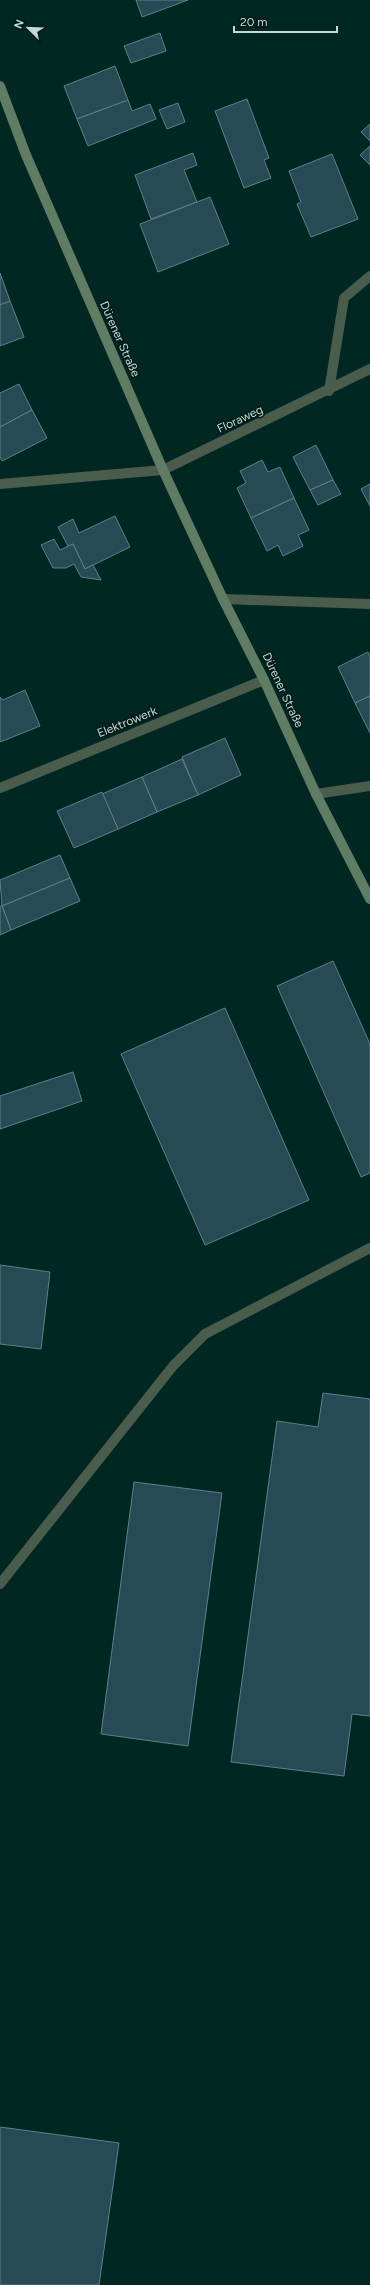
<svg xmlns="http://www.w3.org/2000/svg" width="370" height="2285" viewBox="0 0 370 2285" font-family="Figtree,sans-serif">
<rect width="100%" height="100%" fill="#012723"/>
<!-- building -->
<g fill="#284a54" stroke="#5d808b">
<polygon points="136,0 188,0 142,17"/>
<polygon points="160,33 166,51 131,63 124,46"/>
<polygon points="115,66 128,100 77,119 64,86"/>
<polygon points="247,99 269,158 264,160 271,178 244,188 215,111"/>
<polygon points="128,100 132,111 150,104 156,119 88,146 77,119"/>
<polygon points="178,103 185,122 167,129 159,110"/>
<polygon points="370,124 370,141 361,132"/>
<polygon points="370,146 370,165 360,155"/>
<polygon points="193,153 197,165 184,170 197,202 151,219 135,175"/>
<polygon points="332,154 358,219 311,237 297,204 301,202 289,171"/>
<polygon points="210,197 229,244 158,272 140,224"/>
<polygon points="0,273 10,301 0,305"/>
<polygon points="10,301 24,337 0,346 0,305"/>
<polygon points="19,384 32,410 0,427 0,393"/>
<polygon points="32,410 47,438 2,461 0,457 0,427"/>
<polygon points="316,445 333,480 310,490 293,457"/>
<polygon points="262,460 268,472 280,467 294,498 251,518 237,488 246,483 240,471"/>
<polygon points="333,480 341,494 318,505 310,490"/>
<polygon points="370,484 370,506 361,489"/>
<polygon points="294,498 309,530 298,535 303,546 283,556 278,545 267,551 251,518"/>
<polygon points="115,516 130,547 85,569 73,544 68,546 58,527 73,519 79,533"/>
<polygon points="54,539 60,550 73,544 85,569 93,565 101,580 81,577 74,564 66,568 53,568 41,545"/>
<polygon points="368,652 370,657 370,696 355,703 338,667"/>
<polygon points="25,690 40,726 0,742 0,697 3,700"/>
<polygon points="370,696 370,733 355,703"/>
<polygon points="225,738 241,775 198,795 182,757"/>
<polygon points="182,759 198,795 157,812 142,777"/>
<polygon points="142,777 157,812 118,829 102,794"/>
<polygon points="102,792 118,829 74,848 57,811"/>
<polygon points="60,855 70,878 2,906 0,880"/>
<polygon points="70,878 80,901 11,930 2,906"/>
<polygon points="0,906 2,906 11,930 0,935"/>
<polygon points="333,961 370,1044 370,1173 361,1177 277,986"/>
<polygon points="225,1008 309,1200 205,1245 121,1054"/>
<polygon points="73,1072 82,1101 0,1129 0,1096"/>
<polygon points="0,1265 50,1272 41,1349 0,1344"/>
<polygon points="323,1393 370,1399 370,1716 352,1714 344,1776 231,1762 277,1421 318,1427"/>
<polygon points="134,1482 222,1493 188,1746 101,1734"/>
<polygon points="0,2127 119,2143 99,2285 0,2285"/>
</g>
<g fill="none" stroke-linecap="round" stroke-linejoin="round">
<!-- lane -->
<g stroke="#4a5c4c" stroke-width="10">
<polyline points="0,484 163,470"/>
<polyline points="316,794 370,786"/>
<polyline points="0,1584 173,1366 205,1334 370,1248"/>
</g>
<!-- street -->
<g stroke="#4a5c4c" stroke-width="10">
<polyline points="329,391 344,298 370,276"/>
<polyline points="163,470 370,369"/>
<polyline points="223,599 370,604"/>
<polyline points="0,788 264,680"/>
</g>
<!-- secondary -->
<polyline stroke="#607d64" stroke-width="10" points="0,86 26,155 163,470 223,599 264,680 316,794 370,899"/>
</g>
<g text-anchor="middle" stroke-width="3.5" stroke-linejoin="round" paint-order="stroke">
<!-- street labels -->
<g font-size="12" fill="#c5d8d5" stroke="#021c19">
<text transform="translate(120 339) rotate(66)" y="4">Dürener Straße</text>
<text transform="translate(240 419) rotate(-25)" y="4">Floraweg</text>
<text transform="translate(283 690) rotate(65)" y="4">Dürener Straße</text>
<text transform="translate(127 722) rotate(-22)" y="4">Elektrowerk</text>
</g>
</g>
<!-- north arrow -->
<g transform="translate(28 28) rotate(293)" stroke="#021c19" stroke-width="3" paint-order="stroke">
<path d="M0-3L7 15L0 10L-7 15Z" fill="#c5d8d5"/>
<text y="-6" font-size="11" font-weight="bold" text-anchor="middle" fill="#c5d8d5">N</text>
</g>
<!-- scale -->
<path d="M234 26v6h103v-6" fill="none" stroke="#c5d8d5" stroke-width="2"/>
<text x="240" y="26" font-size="12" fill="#c5d8d5" stroke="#021c19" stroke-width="3" paint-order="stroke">20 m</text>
</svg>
